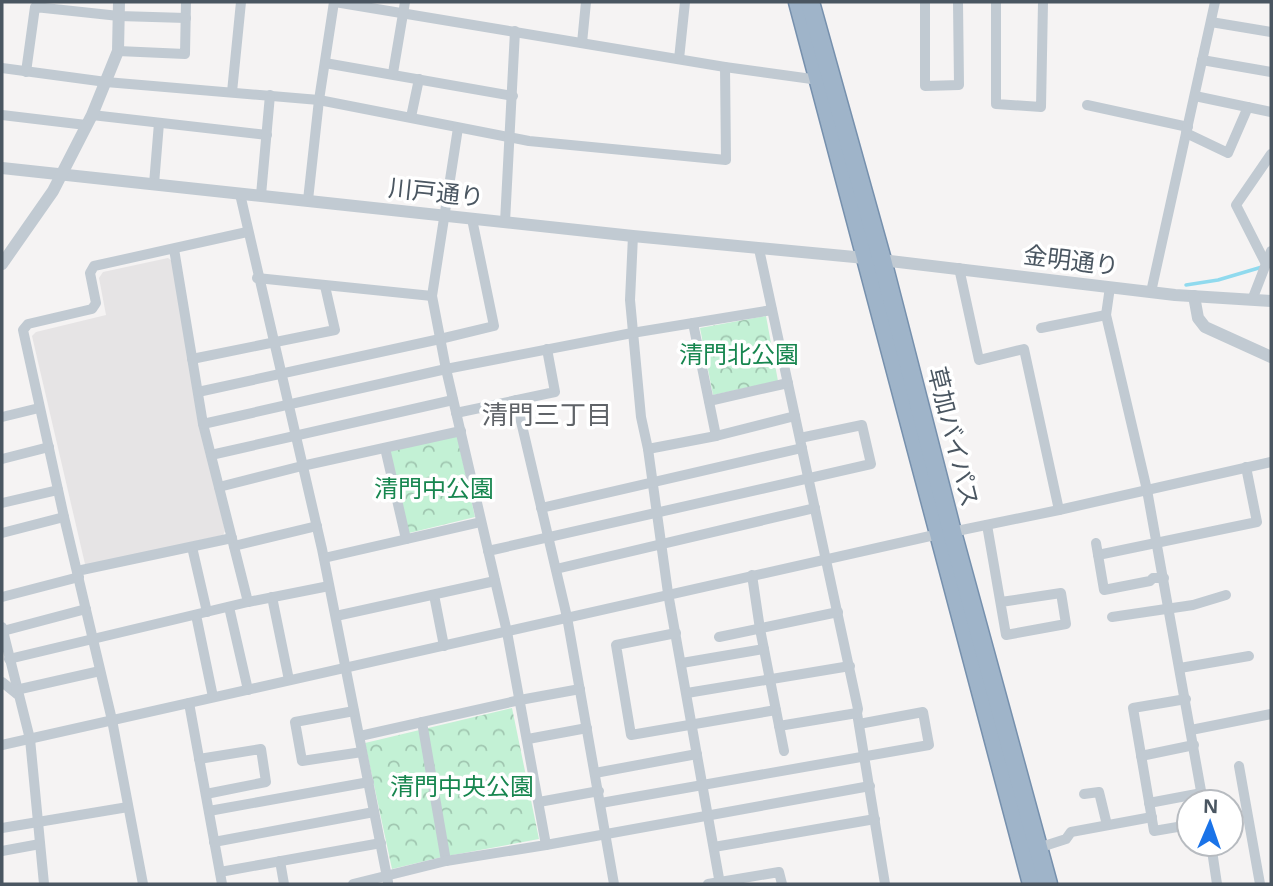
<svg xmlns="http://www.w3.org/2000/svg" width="1273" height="886" viewBox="0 0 1273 886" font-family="'Noto Sans','Noto Sans JP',sans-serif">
<defs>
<pattern id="park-crowns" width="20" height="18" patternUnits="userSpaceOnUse" patternTransform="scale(1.75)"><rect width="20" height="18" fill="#c3f1d5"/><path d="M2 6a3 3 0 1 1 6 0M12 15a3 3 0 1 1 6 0" fill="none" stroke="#a0c6b0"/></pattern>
</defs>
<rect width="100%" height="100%" fill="#f5f3f3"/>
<!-- education -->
<polygon fill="#e6e4e5" points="168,258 172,261 225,531 223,535 89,565 85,564 32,336 36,332 106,315 99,278 103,272"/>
<!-- park -->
<g fill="url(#park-crowns)">
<polygon points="766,316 778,381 713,395 700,328"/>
<polygon points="457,435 475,517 409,533 389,451"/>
<polygon points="512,708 539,839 442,857 392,869 365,743"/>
</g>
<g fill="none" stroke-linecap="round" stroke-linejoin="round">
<!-- stream -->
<polyline stroke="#90daee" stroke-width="3.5" points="1186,285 1218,280 1262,267"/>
<defs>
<g id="trunk">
<polyline points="798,2 1032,884"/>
<polyline points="810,2 882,260 952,532 1048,884"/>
</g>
</defs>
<!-- trunk casing -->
<use href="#trunk" stroke="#7690ad" stroke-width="21"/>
<!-- minor -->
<g stroke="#c1cad2" stroke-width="10">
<polyline points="335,2 725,67 819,80"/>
<polyline points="925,2 925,86 959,85 958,2"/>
<polyline points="996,2 996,104 1041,107 1043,2"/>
<polyline points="1211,22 1271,32"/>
<polyline points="582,43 586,2"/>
<polyline points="118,51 185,54 186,2"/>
<polyline points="679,59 685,2"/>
<polyline points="1202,60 1271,72"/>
<polyline points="325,63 513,96"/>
<polyline points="2,68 106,82 319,100 529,141 726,160 725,67"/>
<polyline points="26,72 35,7 119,16 186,18"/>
<polyline points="393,73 405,2"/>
<polyline points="232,92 241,2"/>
<polyline points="1195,96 1271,112"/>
<polyline points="1087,105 1188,127"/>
<polyline points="2,115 86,125"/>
<polyline points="92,115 267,135"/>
<polyline points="411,117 419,79"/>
<polyline points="1186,133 1228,153 1248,107"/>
<polyline points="154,184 159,123"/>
<polyline points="240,194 322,549 388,882"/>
<polyline points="261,195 270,95"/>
<polyline points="308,200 319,100 334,2"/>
<polyline points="505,222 515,31"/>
<polyline points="633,236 630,300 641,417 648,449 668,593 720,884"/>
<polyline points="174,249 203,424 248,602"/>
<polyline points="759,249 858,709 857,713 885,884"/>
<polyline points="1266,264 1236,205 1271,154"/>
<polyline points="959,268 979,360 1024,349 1059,510"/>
<polyline points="257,278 432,296"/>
<polyline points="1110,287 1106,315 1147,490 1203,802"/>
<polyline points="1151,292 1215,2"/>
<polyline points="1252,300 1271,251"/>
<polyline points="693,323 716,436"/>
<polyline points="1041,328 1106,315"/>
<polyline points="192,359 335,330 325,286"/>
<polyline points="198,392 440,339 494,326 472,219"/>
<polyline points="516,400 567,617 614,884"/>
<polyline points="709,401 788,383"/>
<polyline points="456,413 555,392 547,349"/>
<polyline points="2,417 39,408"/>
<polyline points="203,424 446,369 632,333 772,310"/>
<polyline points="385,448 406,539"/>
<polyline points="648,449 716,436 795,416"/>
<polyline points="211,455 453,400"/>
<polyline points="2,459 49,447"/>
<polyline points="219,487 302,466 461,431"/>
<polyline points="2,503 58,490"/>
<polyline points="541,508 802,448"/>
<polyline points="987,525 1006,635 1066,624 1061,593 1001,602"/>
<polyline points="952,532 1059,510 1271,462"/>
<polyline points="2,533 64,517"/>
<polyline points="1096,543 1104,590 1150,581 1153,578 1164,578"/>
<polyline points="234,546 317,526"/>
<polyline points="192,547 207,612"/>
<polyline points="488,551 871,464 862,425 800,438"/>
<polyline points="1098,555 1257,522 1246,467"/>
<polyline points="324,558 481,522"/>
<polyline points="556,569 815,508"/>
<polyline points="77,571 232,538"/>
<polyline points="752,575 760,629 784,751"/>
<polyline points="434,595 444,646"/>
<polyline points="2,597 79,577"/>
<polyline points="272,597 289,680"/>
<polyline points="229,607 248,690"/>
<polyline points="196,615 213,697"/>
<polyline points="336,616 495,581"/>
<polyline points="1112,617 1193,605 1226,595"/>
<polyline points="2,627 30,739 44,884"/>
<polyline points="3,631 86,609"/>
<polyline points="676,633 616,645 631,735 776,710"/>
<polyline points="719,637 838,612"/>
<polyline points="9,659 248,602 329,586"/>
<polyline points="682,663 764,649"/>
<polyline points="1180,668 1249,656"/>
<polyline points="2,682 17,694"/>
<polyline points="16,690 100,671"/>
<polyline points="687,693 850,666"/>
<polyline points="1186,699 1133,708 1154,831 1189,825"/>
<polyline points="189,703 222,884"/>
<polyline points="354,711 295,722 302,761 362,752"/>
<polyline points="422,722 446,861"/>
<polyline points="779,726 857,713"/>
<polyline points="1191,730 1271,714"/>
<polyline points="360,736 520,700 580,689"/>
<polyline points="528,739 587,728"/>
<polyline points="2,745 939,534"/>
<polyline points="1141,756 1194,745"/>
<polyline points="199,759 261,749 266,782 206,794"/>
<polyline points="1239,766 1260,884"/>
<polyline points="595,773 697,754"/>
<polyline points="1084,794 1099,792 1107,825"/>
<polyline points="539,802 599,791"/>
<polyline points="601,803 929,745 923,712 859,724"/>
<polyline points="1149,803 1202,793"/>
<polyline points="209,811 369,782"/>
<polyline points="2,828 128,807"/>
<polyline points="214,842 374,812"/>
<polyline points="1211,844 1217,884"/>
<polyline points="546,845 870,786"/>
<polyline points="714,847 875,819"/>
<polyline points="1038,848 1066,839 1071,832 1152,817"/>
<polyline points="2,851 40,844"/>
<polyline points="280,861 284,884"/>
<polyline points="220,872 381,843"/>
<polyline points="143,884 112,720 64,517 23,330 28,324 92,309 96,303 90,273 94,266 247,232"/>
<polyline points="353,884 446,861 546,845 507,632 446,369 432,296 458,128"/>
<polyline points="708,884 779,872 782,884"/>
</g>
<!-- tertiary -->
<g stroke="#c1cad2" stroke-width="12">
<polyline points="2,168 633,236 865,258 1175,295 1271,301"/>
<polyline points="2,264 53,191 92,115 118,51 119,2"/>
<polyline points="1194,296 1198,318 1205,327 1271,357"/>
</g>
<!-- trunk -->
<use href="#trunk" stroke="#9fb4c9" stroke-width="18"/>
</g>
<g text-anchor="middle" stroke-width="7" stroke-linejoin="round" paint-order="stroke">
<!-- street labels -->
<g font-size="24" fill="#4a5661" stroke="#fff">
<text transform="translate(436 193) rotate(6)" y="8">川戸通り</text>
<text transform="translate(1071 261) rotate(7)" y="8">金明通り</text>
<text transform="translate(953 437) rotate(76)" y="8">草加バイパス</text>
</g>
<!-- park labels -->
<g font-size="24" fill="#17864f" stroke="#fff">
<text x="739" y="363">清門北公園</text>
<text x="434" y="497">清門中公園</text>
<text x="462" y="795">清門中央公園</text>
</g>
<!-- neighbourhood labels -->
<g font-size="26" fill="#5f6368" stroke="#fff">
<text x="547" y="424">清門三丁目</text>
</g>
</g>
<!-- border -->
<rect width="1273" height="886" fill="none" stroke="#4a5661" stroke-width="7"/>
<!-- north arrow -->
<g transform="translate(1210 823) rotate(2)"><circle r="33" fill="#ffffff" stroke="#b7bbc0" stroke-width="2"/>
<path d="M0-5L12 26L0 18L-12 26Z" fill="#1a73e8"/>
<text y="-10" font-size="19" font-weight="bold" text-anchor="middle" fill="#4a5661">N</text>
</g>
</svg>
